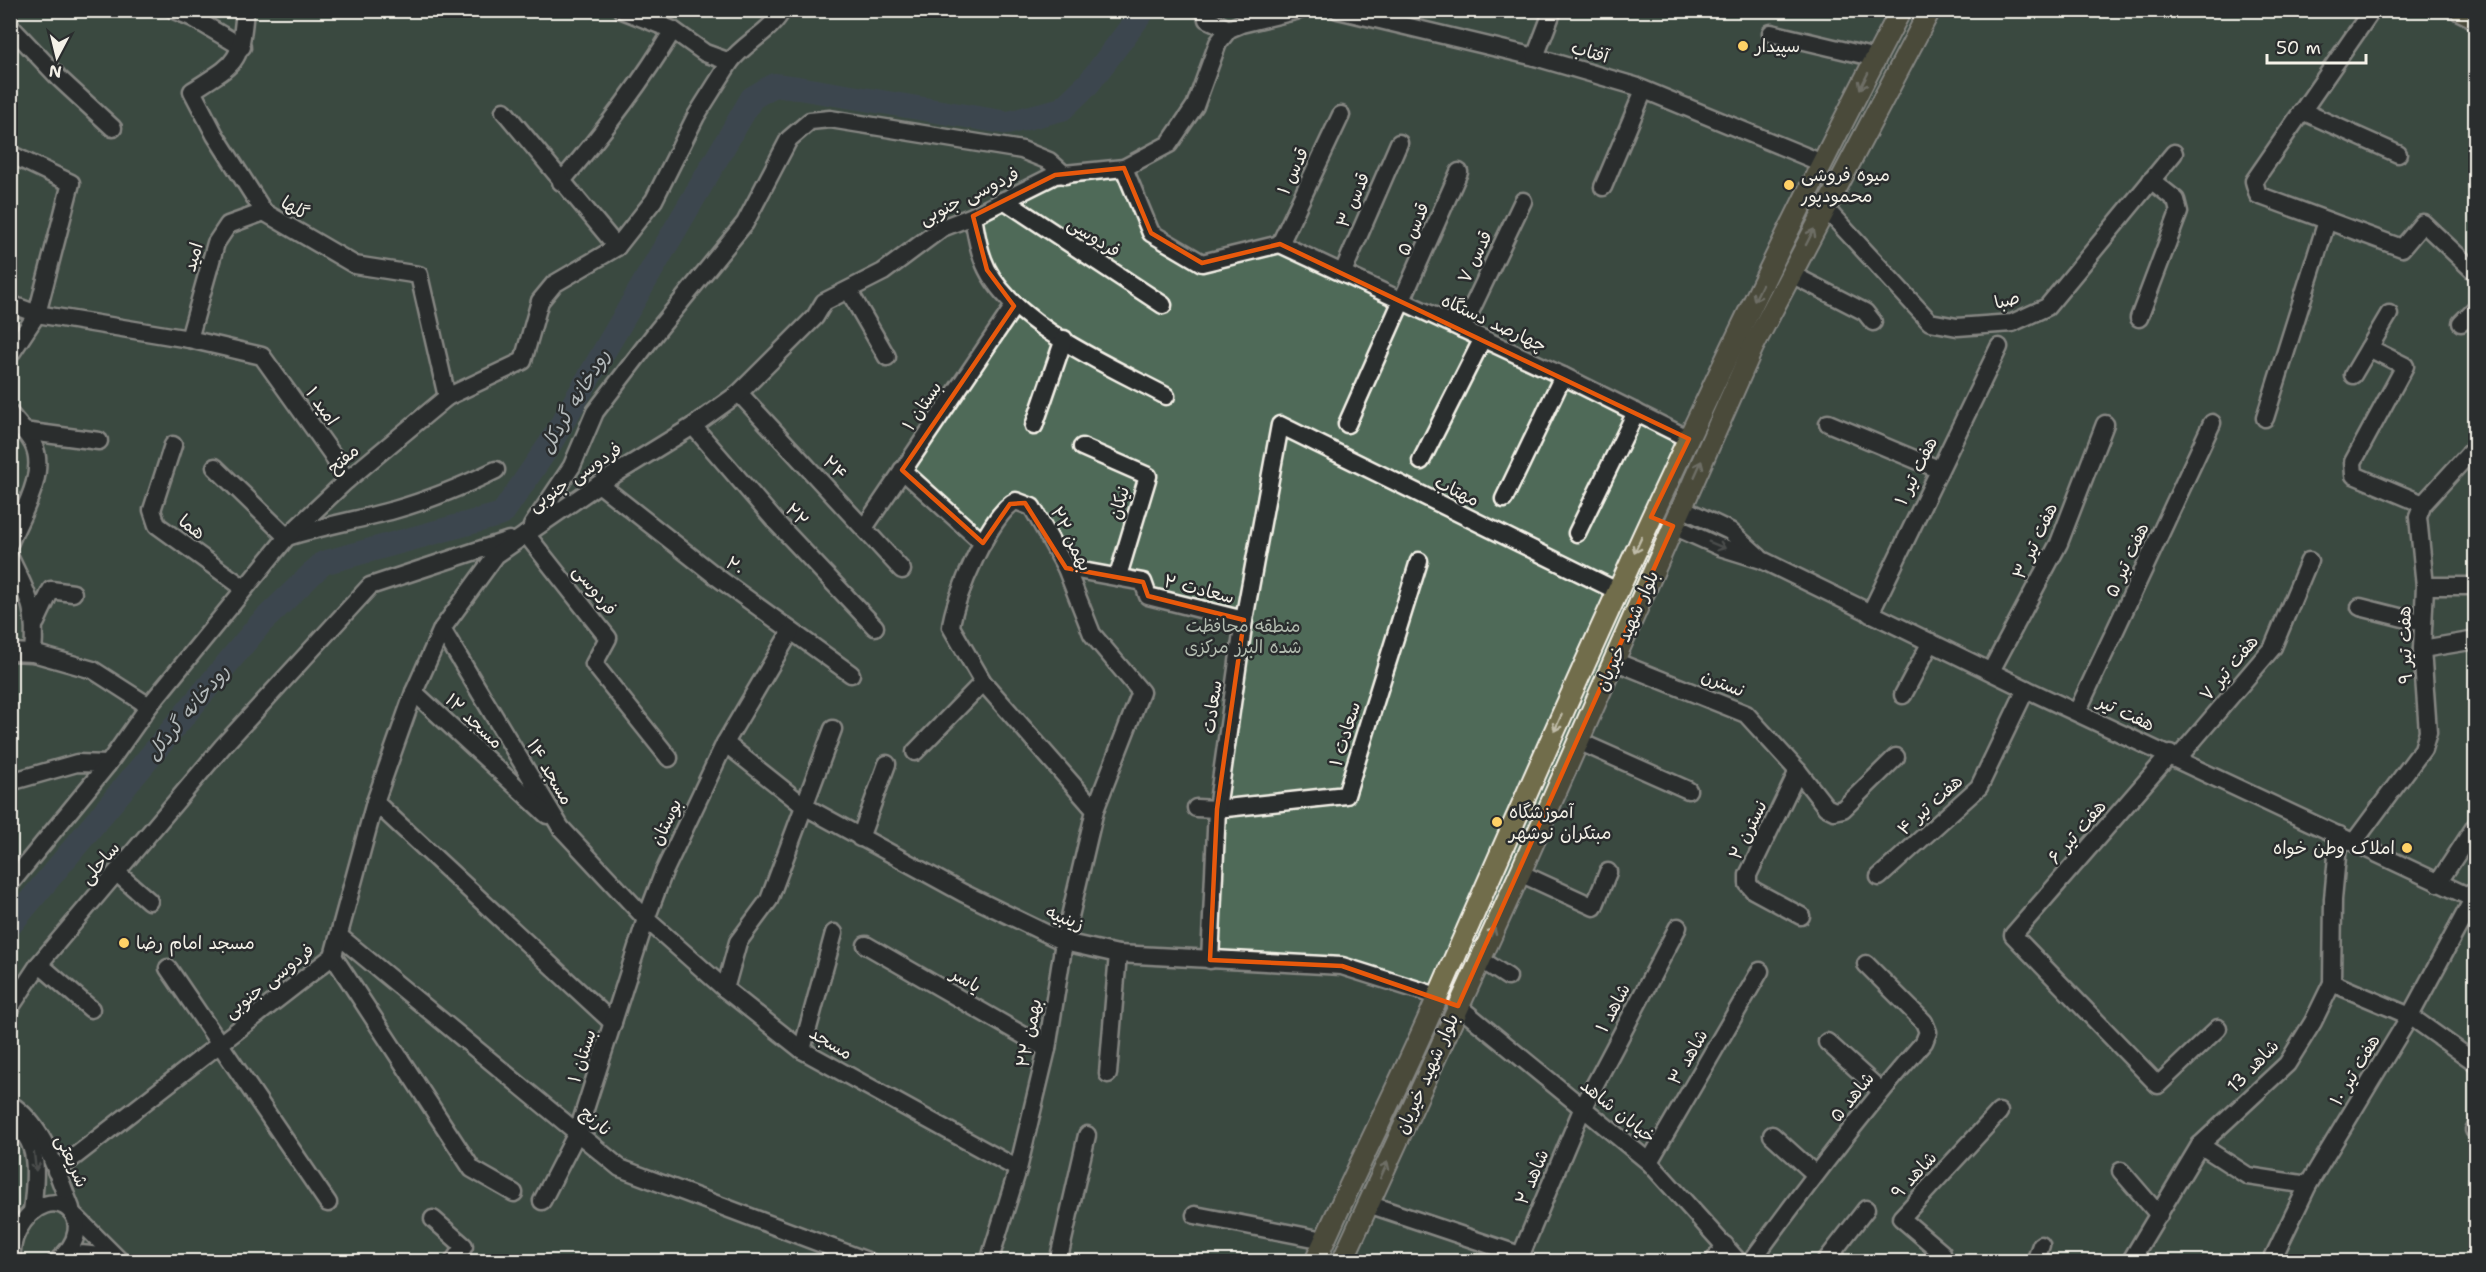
<svg xmlns="http://www.w3.org/2000/svg" width="2486" height="1272" viewBox="0 0 2486 1272" font-family="'Shantell Sans','Playpen Sans Arabic',sans-serif">
<rect width="100%" height="100%" fill="#2a2d2e"/>
<filter id="ink" filterUnits="userSpaceOnUse"><feTurbulence type="fractalNoise" baseFrequency=".0167" numOctaves="2"/><feDisplacementMap in="SourceGraphic" scale="12" xChannelSelector="R" yChannelSelector="G"/><feConvolveMatrix kernelMatrix="1 2 1 2 8 2 1 2 1" color-interpolation-filters="sRGB"/></filter>
<g filter="url(#ink)">
<!-- green -->
<polygon fill="#506a59" stroke="#a2aea0" stroke-width="1.5" points="10,11 2475,11 2475,1261 11,1261"/>
<g fill="none" stroke-linecap="round" stroke-linejoin="round">
<!-- river -->
<polyline stroke="#526575" stroke-width="24" points="10,925 261,623 323,563 502,514 550,444 752,98 774,85 798,88 1008,123 1062,109 1089,83 1144,10"/>
<defs>
<g id="minor">
<polyline points="174,10 193,18 242,47"/>
<path d="M245,10C240,65 237,62 192,91L215,135L264,212L355,265L419,275L447,397"/>
<polyline points="1205,10 1207,19 1229,29"/>
<polyline points="1338,10 1535,57 1635,86 1822,163"/>
<polyline points="2372,10 2254,181 2258,195 2402,248 2423,223 2476,273"/>
<polyline points="10,26 60,79 113,128"/>
<path d="M673,30L705,53L730,62C744,43 772,31 782,10"/>
<polyline points="1771,33 1876,58"/>
<polyline points="1535,57 1553,10"/>
<polyline points="2302,111 2398,154"/>
<polyline points="10,154 71,183 37,314 10,355"/>
<polyline points="1124,168 1151,233 1202,263 1280,244"/>
<path d="M561,182C603,133 640,85 673,30L622,10"/>
<polyline points="1603,187 1644,90"/>
<polyline points="1004,200 1163,305"/>
<polyline points="1825,208 1930,322 1957,327 2012,323 2047,307 2174,153"/>
<path d="M973,216C976,234 979,253 987,269C1015,326 1112,367 1166,396"/>
<polyline points="1280,244 1563,376 1689,439"/>
<polyline points="1280,244 1341,115"/>
<polyline points="617,247 654,200 696,116 730,62"/>
<polyline points="1343,272 1399,143"/>
<polyline points="1791,274 1865,312 1873,322"/>
<polyline points="849,291 887,357"/>
<polyline points="10,304 37,314 189,339 262,356 332,454 346,481"/>
<polyline points="2139,318 2179,212 2176,200 2151,180"/>
<polyline points="2461,323 2476,308"/>
<polyline points="1462,329 1523,201"/>
<polyline points="189,339 216,243 228,225 264,212"/>
<polyline points="2369,348 2405,366 2353,462 2354,475 2423,504"/>
<polyline points="2353,375 2389,314"/>
<polyline points="739,393 902,570"/>
<path d="M10,414C18,424 27,433 33,444C48,473 21,515 10,542"/>
<polyline points="2265,418 2327,221"/>
<polyline points="1828,423 1938,469"/>
<polyline points="1347,424 1459,172"/>
<polyline points="693,426 775,521 875,627"/>
<polyline points="1034,426 1064,339"/>
<polyline points="23,431 99,441"/>
<polyline points="173,445 152,510 157,525 244,588"/>
<polyline points="1082,447 1148,476 1118,576"/>
<polyline points="1421,461 1482,340"/>
<path d="M215,467L287,537C322,526 358,520 394,510C430,500 463,486 496,470"/>
<polyline points="902,470 983,543"/>
<polyline points="599,484 717,577 851,674"/>
<polyline points="1504,499 1563,376"/>
<polyline points="1682,508 1730,531 1759,557"/>
<polyline points="532,526 572,466 595,412 657,331 745,223 789,139 810,121 830,119 1022,150 1049,161 1065,175"/>
<polyline points="1673,526 1720,547 1762,560 2026,689 2476,900"/>
<polyline points="864,528 1014,306"/>
<polyline points="1577,533 1636,412"/>
<polyline points="526,534 608,638 594,664 669,758"/>
<path d="M10,558C29,598 37,608 33,653"/>
<polyline points="1066,568 1143,582 1148,596 1244,620"/>
<polyline points="2425,586 2476,586"/>
<polyline points="2360,607 2423,623"/>
<polyline points="1870,614 1999,347"/>
<polyline points="36,622 51,590 73,593"/>
<polyline points="442,629 561,828 646,919 725,989 802,1050 1018,1169"/>
<polyline points="2422,649 2476,640"/>
<polyline points="10,652 33,653 93,670 149,706"/>
<polyline points="1614,661 1746,714 1798,771 1826,807 1834,811 1843,809 1896,757"/>
<polyline points="1991,671 2059,543 2105,424"/>
<polyline points="414,692 547,815"/>
<polyline points="1903,695 1931,642"/>
<polyline points="2077,712 2212,423"/>
<polyline points="1578,741 1688,790"/>
<polyline points="725,743 804,806 963,893 1064,942 1118,954 1342,966 1437,996"/>
<polyline points="915,752 983,682"/>
<polyline points="2170,754 2013,935 2158,1085 2218,1028"/>
<polyline points="2178,758 2273,647 2309,561"/>
<polyline points="1798,771 1748,875 1748,884 1753,890 1801,916"/>
<polyline points="10,782 77,763 108,764"/>
<polyline points="375,802 613,1023"/>
<polyline points="1196,808 1217,809 1346,795 1419,561"/>
<polyline points="860,838 887,764"/>
<polyline points="2354,842 2423,749 2428,732 2422,649 2425,586 2418,517 2423,504 2476,446"/>
<polyline points="117,873 149,901"/>
<polyline points="1520,873 1594,907 1608,872"/>
<polyline points="1879,877 1979,787 2026,689"/>
<polyline points="2438,883 2476,825"/>
<polyline points="10,884 108,764 149,706 287,537 346,481 447,397 523,361 540,301 554,284 617,247 504,111"/>
<polyline points="339,936 620,1168 870,1262"/>
<polyline points="866,945 1047,1049"/>
<polyline points="333,956 472,1169 514,1193"/>
<polyline points="1480,959 1508,977"/>
<polyline points="1210,960 1217,809 1244,620 1280,425 1617,591"/>
<polyline points="39,964 91,1009"/>
<polyline points="168,968 328,1203"/>
<polyline points="2332,983 2410,1016 2476,1063"/>
<polyline points="725,989 738,942 769,900 833,729"/>
<polyline points="1458,1006 1649,1162 1739,1262"/>
<polyline points="10,1008 39,964 223,746 370,586 509,540"/>
<polyline points="1827,1042 1881,1091"/>
<polyline points="802,1050 834,933"/>
<polyline points="1108,1074 1118,954"/>
<path d="M10,1104C45,1126 56,1172 71,1208"/>
<path d="M10,1121C43,1140 35,1181 32,1212"/>
<polyline points="2474,1130 2476,1127"/>
<polyline points="1772,1135 1815,1174"/>
<polyline points="2200,1145 2248,1176 2308,1185"/>
<polyline points="1649,1162 1760,971"/>
<polyline points="56,1171 333,956 375,802 414,692 442,629 496,555 599,484 693,426 739,393 815,317 824,302 883,272 942,228 973,216 1055,175 1124,168 1169,144 1195,106 1218,43 1229,29 1241,24 1299,10"/>
<polyline points="2121,1171 2159,1215"/>
<polyline points="542,1201 578,1131 646,919 663,874 725,743 791,631"/>
<polyline points="1368,1204 1520,1255"/>
<polyline points="1195,1215 1324,1240"/>
<polyline points="76,1217 118,1259"/>
<polyline points="433,1219 464,1246 453,1262"/>
<path d="M58,1261C76,1248 101,1257 121,1261"/>
<path d="M13,1262C10,1252 13,1239 18,1230C50,1172 108,1221 56,1262"/>
<path d="M989,1262L1018,1169L1047,1049L1064,942L1095,810L1141,692L1092,634L1066,568L1032,507L1016,501C991,512 953,600 951,627L983,682L1095,810"/>
<polyline points="1058,1262 1087,1135"/>
<polyline points="1518,1262 1583,1107 1678,927"/>
<polyline points="1713,1262 1725,1245"/>
<path d="M1751,1262C1806,1186 1862,1112 1924,1042L1928,1032L1924,1022L1866,964"/>
<polyline points="1825,1262 1866,1209"/>
<polyline points="1937,1262 1942,1253 1901,1218 1999,1112"/>
<polyline points="2035,1262 2041,1245"/>
<polyline points="2130,1262 2200,1145 2287,1064 2313,1022 2332,983 2333,899 2339,835"/>
<polyline points="2271,1262 2308,1185 2410,1016 2473,899"/>
</g>
<g id="major">
<path d="M1315,1262C1352,1177 1395,1094 1432,1010C1579,672 1729,336 1901,10"/>
<polyline points="1342,1262 1520,873 1753,347 1930,10"/>
</g>
<polyline id="highway" points="2462,10 2476,17"/>
</defs>
<!-- minor casing -->
<use href="#minor" stroke="#f4f1e8" stroke-width="21"/>
<!-- major casing -->
<use href="#major" stroke="#f4f1e8" stroke-width="24"/>
<!-- highway casing -->
<use href="#highway" stroke="#f4f1e8" stroke-width="27"/>
<!-- minor -->
<use href="#minor" stroke="#2a2d2e" stroke-width="16"/>
<!-- major -->
<use href="#major" stroke="#716d4b" stroke-width="20"/>
<!-- highway -->
<use href="#highway" stroke="#716d4b" stroke-width="22"/>
</g>
<!-- one-way arrows -->
<defs><path id="oneway-shaft" d="M-6 0H5M1.5-3L5.5 0L1.5 3" fill="none" stroke-width="1.6" stroke-linecap="round" stroke-linejoin="round" transform="scale(1.5)"/></defs>
<g stroke="#c0bca9">
<use href="#oneway-shaft" transform="translate(1864 81) rotate(117)"/>
<use href="#oneway-shaft" transform="translate(1810 237) rotate(-63)"/>
<use href="#oneway-shaft" transform="translate(1758 293) rotate(116)"/>
<use href="#oneway-shaft" transform="translate(1698 469) rotate(-66)"/>
<use href="#oneway-shaft" transform="translate(1638 545) rotate(115)"/>
<use href="#oneway-shaft" transform="translate(1558 723) rotate(114)"/>
<use href="#oneway-shaft" transform="translate(1491 935) rotate(-65)"/>
<use href="#oneway-shaft" transform="translate(1384 1170) rotate(-65)"/>
</g>
<g stroke="#71726f">
<use href="#oneway-shaft" transform="translate(1717 545) rotate(22)"/>
<use href="#oneway-shaft" transform="translate(35 1162) rotate(84)"/>
</g>
</g>
<!-- marked area -->
<path d="M0 0H2486V1272H0ZM1124,168L1151,233L1202,263L1280,244L1689,439L1651,517L1673,526L1458,1006L1342,966L1210,960L1217,809L1244,620L1148,596L1143,582L1066,568L1025,503L1010,504L983,543L902,470L1014,306L987,270L973,216L1055,175Z" fill="#2a2d2e" fill-opacity=".55" fill-rule="evenodd"/>
<path fill="none" stroke="#e8590c" stroke-width="4.5" stroke-linejoin="round" d="M1124,168L1151,233L1202,263L1280,244L1689,439L1651,517L1673,526L1458,1006L1342,966L1210,960L1217,809L1244,620L1148,596L1143,582L1066,568L1025,503L1010,504L983,543L902,470L1014,306L987,270L973,216L1055,175Z"/>
<!-- markers -->
<g fill="#ffd166" stroke="#2a2d2e" stroke-width="2">
<circle cx="1743" cy="46" r="6"/>
<circle cx="1789" cy="185" r="6"/>
<circle cx="1497" cy="822" r="6"/>
<circle cx="2407" cy="848" r="6"/>
<circle cx="124" cy="943" r="6"/>
</g>
<g text-anchor="middle" stroke-width="5" stroke-linejoin="round" paint-order="stroke">
<!-- poi labels -->
<g font-size="18" fill="#f4f1e8" stroke="#2a2d2e" text-anchor="start">
<text x="1755" y="52">سپیدار</text>
<text x="1801" y="181">میوه فروشی<tspan x="1801" dy="21">محمودپور</tspan></text>
<text x="1509" y="818">آموزشگاه<tspan x="1509" dy="21">مبتکران نوشهر</tspan></text>
<text x="2395" y="854" text-anchor="end">املاک وطن خواه</text>
<text x="136" y="949">مسجد امام رضا</text>
</g>
<!-- street labels -->
<g font-size="18" fill="#f4f1e8" stroke="#2a2d2e">
<text transform="translate(1590 52) rotate(16)" y="6">آفتاب</text>
<text transform="translate(1293 171) rotate(-65)" y="6">قدس ۱</text>
<text transform="translate(969 196) rotate(-26)" y="6">فردوسی جنوبی</text>
<text transform="translate(1353 200) rotate(-67)" y="6">قدس ۳</text>
<text transform="translate(295 208) rotate(31)" y="6">گلها</text>
<text transform="translate(1413 229) rotate(-67)" y="6">قدس ۵</text>
<text transform="translate(1094 237) rotate(33)" y="6">فردوسی</text>
<text transform="translate(193 257) rotate(-73)" y="6">امید</text>
<text transform="translate(1475 257) rotate(-64)" y="6">قدس ۷</text>
<text transform="translate(2007 300) rotate(-15)" y="6">صبا</text>
<text transform="translate(1494 323) rotate(25)" y="6">چهارصد دستگاه</text>
<text transform="translate(322 406) rotate(55)" y="6">امید ۱</text>
<text transform="translate(922 406) rotate(-56)" y="6">بستان ۱</text>
<text transform="translate(343 459) rotate(-41)" y="6">مفتح</text>
<text transform="translate(835 468) rotate(47)" y="6">۲۴</text>
<text transform="translate(1916 471) rotate(-64)" y="6">هفت تیر ۱</text>
<text transform="translate(575 477) rotate(-34)" y="6">فردوسی جنوبی</text>
<text transform="translate(1457 491) rotate(26)" y="6">مهتاب</text>
<text transform="translate(1119 503) rotate(-74)" y="6">نیکان</text>
<text transform="translate(797 515) rotate(47)" y="6">۲۲</text>
<text transform="translate(192 527) rotate(37)" y="6">هما</text>
<text transform="translate(1071 539) rotate(63)" y="6">۲۲ بهمن</text>
<text transform="translate(2035 541) rotate(-65)" y="6">هفت تیر ۳</text>
<text transform="translate(2127 560) rotate(-65)" y="6">هفت تیر ۵</text>
<text transform="translate(735 566) rotate(37)" y="6">۲۰</text>
<text transform="translate(1199 589) rotate(14)" y="6">سعادت ۲</text>
<text transform="translate(595 590) rotate(52)" y="6">فردوسی</text>
<text transform="translate(1627 631) rotate(-66)" y="6">بلوار شهید خیریان</text>
<text transform="translate(2405 645) rotate(-91)" y="6">هفت تیر ۹</text>
<text transform="translate(2229 668) rotate(-50)" y="6">هفت تیر ۷</text>
<text transform="translate(1723 683) rotate(22)" y="6">نسترن</text>
<text transform="translate(1212 707) rotate(-82)" y="6">سعادت</text>
<text transform="translate(2126 713) rotate(25)" y="6">هفت تیر</text>
<text transform="translate(474 721) rotate(43)" y="6">مسجد ۱۲</text>
<text transform="translate(1345 734) rotate(-73)" y="6">سعادت ۱</text>
<text transform="translate(550 772) rotate(59)" y="6">مسجد ۱۴</text>
<text transform="translate(1930 805) rotate(-42)" y="6">هفت تیر ۴</text>
<text transform="translate(666 822) rotate(-64)" y="6">بوستان</text>
<text transform="translate(1748 830) rotate(-64)" y="6">نسترن ۲</text>
<text transform="translate(2077 832) rotate(-49)" y="6">هفت تیر ۶</text>
<text transform="translate(100 863) rotate(-49)" y="6">ساحلی</text>
<text transform="translate(1065 918) rotate(21)" y="6">زینبیه</text>
<text transform="translate(966 980) rotate(30)" y="6">یاسر</text>
<text transform="translate(269 981) rotate(-38)" y="6">فردوسی جنوبی</text>
<text transform="translate(1613 1008) rotate(-62)" y="6">شاهد ۱</text>
<text transform="translate(1029 1033) rotate(-79)" y="6">۲۲ بهمن</text>
<text transform="translate(831 1043) rotate(31)" y="6">مسجد</text>
<text transform="translate(582 1056) rotate(-72)" y="6">بستان ۱</text>
<text transform="translate(1688 1057) rotate(-60)" y="6">شاهد ۳</text>
<text transform="translate(2253 1066) rotate(-46)" y="6">شاهد 13</text>
<text transform="translate(2355 1070) rotate(-59)" y="6">هفت تیر ۱۰</text>
<text transform="translate(1427 1074) rotate(-66)" y="6">بلوار شهید خیریان</text>
<text transform="translate(1852 1097) rotate(-51)" y="6">شاهد ۵</text>
<text transform="translate(1618 1111) rotate(39)" y="6">خیابان شاهد</text>
<text transform="translate(596 1121) rotate(41)" y="6">نارنج</text>
<text transform="translate(72 1161) rotate(66)" y="6">شریعتی</text>
<text transform="translate(1914 1175) rotate(-47)" y="6">شاهد ۹</text>
<text transform="translate(1532 1177) rotate(-67)" y="6">شاهد ۲</text>
</g>
<!-- park labels -->
<g font-size="18" fill="#b2bbaf" stroke="#2a2d2e">
<text x="1243" y="632">منطقه محافظت<tspan x="1243" dy="21">شده البرز مرکزی</tspan></text>
</g>
<!-- water labels -->
<g font-size="20" font-style="italic" fill="#b3b9ba" stroke="#2a2d2e">
<text transform="translate(574 401) rotate(-59)" y="7">رودخانه گردکل</text>
<text transform="translate(187 712) rotate(-50)" y="7">رودخانه گردکل</text>
</g>
</g>
<!-- margin -->
<rect width="2486" height="1272" fill="none" stroke="#2a2d2e" stroke-width="36"/>
<rect x="18" y="18" width="2450" height="1236" fill="none" stroke="#f4f1e8" stroke-width="2" filter="url(#ink)"/>
<!-- north arrow -->
<g transform="translate(57 57) rotate(187)" stroke="#2a2d2e" stroke-width="4.5" paint-order="stroke">
<path d="M0-4.5L10 22L0 15L-10 22Z" fill="#f4f1e8"/>
<text y="-9" font-size="16" font-weight="bold" text-anchor="middle" fill="#f4f1e8">N</text>
</g>
<!-- scale -->
<path d="M2267 54v9h99v-9" fill="none" stroke="#f4f1e8" stroke-width="3"/>
<text x="2276" y="54" font-size="18" fill="#f4f1e8" stroke="#2a2d2e" stroke-width="4.5" paint-order="stroke">50 m</text>
</svg>
